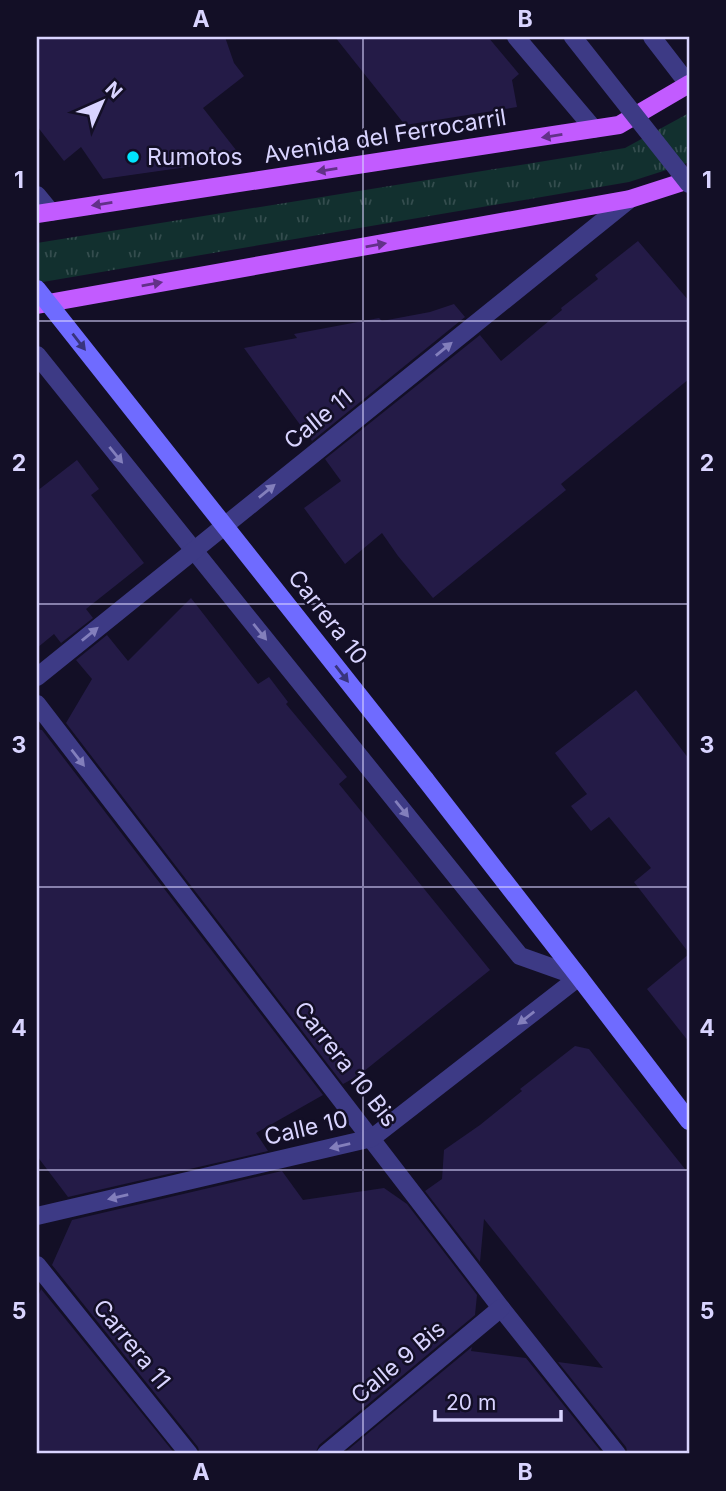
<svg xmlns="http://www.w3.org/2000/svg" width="726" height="1491" viewBox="0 0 726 1491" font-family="Inter,sans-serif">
<defs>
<pattern id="grass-tufts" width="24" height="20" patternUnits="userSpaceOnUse" patternTransform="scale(1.75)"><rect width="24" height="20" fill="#12302f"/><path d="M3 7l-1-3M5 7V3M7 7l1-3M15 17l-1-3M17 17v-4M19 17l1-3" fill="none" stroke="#344d4e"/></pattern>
</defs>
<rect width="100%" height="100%" fill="#130f26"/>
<!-- grass -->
<polygon fill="url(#grass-tufts)" points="689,113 689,162 682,165 629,182 37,283 37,243 625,148"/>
<!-- building -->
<g fill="#241b47">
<polygon points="37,37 225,37 234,63 244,76 203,108 243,159 103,179 81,147 64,161 37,126"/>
<polygon points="335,37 488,37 519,74 512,80 517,107 405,125"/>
<polygon points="638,241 689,301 689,379 561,484 566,490 433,598 398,556 382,533 345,564 304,508 341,481 325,459 480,335 501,361 562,310 561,308 598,279 595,275"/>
<polygon points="454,304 465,317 312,441 244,348 297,338 294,334 379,318 382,321 430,312"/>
<polygon points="77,460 99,489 91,495 144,563 86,609 93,618 61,643 54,634 37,648 37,491"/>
<polygon points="191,598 258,684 269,677 288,702 286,704 347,777 339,784 490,970 358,1076 343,1084 66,723 92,679 76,660 107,635 128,661"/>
<polygon points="636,690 689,759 689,953 634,882 651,868 609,817 591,831 571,806 587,794 555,753"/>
<polygon points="37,729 42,730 323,1095 256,1133 268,1151 68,1197 37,1156"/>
<polygon points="689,954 689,1042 647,989"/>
<polygon points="575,1046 589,1049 689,1174 689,1454 628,1454 626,1447 558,1362 603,1368 484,1219 480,1262 425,1191 442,1179 444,1150 480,1125 522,1091 520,1089"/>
<polygon points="282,1171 303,1200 384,1188 407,1204 477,1295 475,1315 319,1445 315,1454 200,1454 198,1447 52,1265 72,1220"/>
<polygon points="41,1289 175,1454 37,1454 37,1299"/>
<polygon points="472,1347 471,1351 526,1358 603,1454 343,1454"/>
</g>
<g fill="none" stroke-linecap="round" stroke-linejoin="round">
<!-- street -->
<g stroke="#3d3a85" stroke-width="18">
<polyline points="516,37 594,129"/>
<polyline points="652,37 689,85"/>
<polyline points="37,195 51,212"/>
<polyline points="37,355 520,956 579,977"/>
<polyline points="37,677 630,199"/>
<polyline points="37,704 501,1308 617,1454"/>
<polyline points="37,1216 372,1138 579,977"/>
<polyline points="37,1265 189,1454"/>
<polyline points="326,1454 501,1308"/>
</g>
<!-- secondary -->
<polyline stroke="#6f6bff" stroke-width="18" points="425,779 579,977 689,1121"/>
<!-- primary -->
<g stroke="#c25bff" stroke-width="18">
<polyline points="37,214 619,125 689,84"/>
<polyline points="37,305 630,199 689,180"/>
</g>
<!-- street-bridge -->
<polyline stroke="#3d3a85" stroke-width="18" points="573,37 689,184"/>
<!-- secondary-bridge -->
<polyline stroke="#6f6bff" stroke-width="18" points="37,289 425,779"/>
</g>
<!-- one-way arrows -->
<defs><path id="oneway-solid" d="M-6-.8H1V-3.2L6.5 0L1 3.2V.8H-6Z" transform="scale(1.75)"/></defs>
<g fill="#623188">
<use href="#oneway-solid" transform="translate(552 136) rotate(171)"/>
<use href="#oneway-solid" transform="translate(327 170) rotate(171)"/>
<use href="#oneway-solid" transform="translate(102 204) rotate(171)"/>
<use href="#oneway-solid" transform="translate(376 245) rotate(-10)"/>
<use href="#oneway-solid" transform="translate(152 284) rotate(-10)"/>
</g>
<g fill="#38347d">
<use href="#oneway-solid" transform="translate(79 342) rotate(52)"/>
<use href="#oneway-solid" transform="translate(342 674) rotate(52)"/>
</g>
<g fill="#837fbc">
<use href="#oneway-solid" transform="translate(444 349) rotate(-39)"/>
<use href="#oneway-solid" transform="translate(116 455) rotate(51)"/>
<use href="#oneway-solid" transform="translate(267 491) rotate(-39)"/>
<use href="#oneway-solid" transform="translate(260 632) rotate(51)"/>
<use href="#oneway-solid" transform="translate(90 634) rotate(-39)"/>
<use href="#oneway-solid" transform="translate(78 758) rotate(52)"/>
<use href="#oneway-solid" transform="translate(402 809) rotate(51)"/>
<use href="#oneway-solid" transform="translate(526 1018) rotate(142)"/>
<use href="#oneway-solid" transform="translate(340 1146) rotate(167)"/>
<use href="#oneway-solid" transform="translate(118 1197) rotate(167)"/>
</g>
<!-- grid -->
<path fill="none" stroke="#d9d4ff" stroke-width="2" stroke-opacity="0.55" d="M363,37V1454M37,321H689M37,604H689M37,887H689M37,1170H689"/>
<!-- markers -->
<circle fill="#00e5ff" stroke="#130f26" stroke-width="2.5" cx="133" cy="157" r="7"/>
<g text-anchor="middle" stroke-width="5" stroke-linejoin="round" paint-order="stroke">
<!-- street labels -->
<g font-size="23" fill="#d9d4ff" stroke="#130f26">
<text transform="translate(385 136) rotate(-9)" y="8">Avenida del Ferrocarril</text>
<text transform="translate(318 419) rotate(-39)" y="8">Calle 11</text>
<text transform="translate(328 617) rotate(52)" y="8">Carrera 10</text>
<text transform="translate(346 1064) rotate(52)" y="8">Carrera 10 Bis</text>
<text transform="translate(306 1128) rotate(-13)" y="8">Calle 10</text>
<text transform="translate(132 1344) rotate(51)" y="8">Carrera 11</text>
<text transform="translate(398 1362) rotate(-40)" y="8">Calle 9 Bis</text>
</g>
<!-- poi labels -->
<g font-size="23" fill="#d9d4ff" stroke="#130f26" text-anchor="start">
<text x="147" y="165">Rumotos</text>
</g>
</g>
<!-- border -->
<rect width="726" height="1491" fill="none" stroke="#130f26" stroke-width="77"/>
<!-- north arrow -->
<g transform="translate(102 102) rotate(45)" stroke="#130f26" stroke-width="5" paint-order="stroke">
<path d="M0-5L12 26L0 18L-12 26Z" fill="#d9d4ff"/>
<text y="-10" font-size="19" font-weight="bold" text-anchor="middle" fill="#d9d4ff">N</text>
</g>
<!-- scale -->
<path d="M435 1410v10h126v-10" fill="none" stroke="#d9d4ff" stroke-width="3.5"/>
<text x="446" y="1410" font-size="21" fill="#d9d4ff" stroke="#130f26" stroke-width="5" paint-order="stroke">20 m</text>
<rect x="38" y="38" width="650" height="1414" fill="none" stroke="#d9d4ff" stroke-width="2.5"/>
<g font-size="23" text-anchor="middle" font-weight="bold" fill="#d9d4ff">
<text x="201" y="27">A</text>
<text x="525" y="27">B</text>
<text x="19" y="188">1</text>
<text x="707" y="188">1</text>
<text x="19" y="471">2</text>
<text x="707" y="471">2</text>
<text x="19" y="753">3</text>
<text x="707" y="753">3</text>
<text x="19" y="1036">4</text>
<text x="707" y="1036">4</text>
<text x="19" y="1319">5</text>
<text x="707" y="1319">5</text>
<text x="201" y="1480">A</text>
<text x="525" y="1480">B</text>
</g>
</svg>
